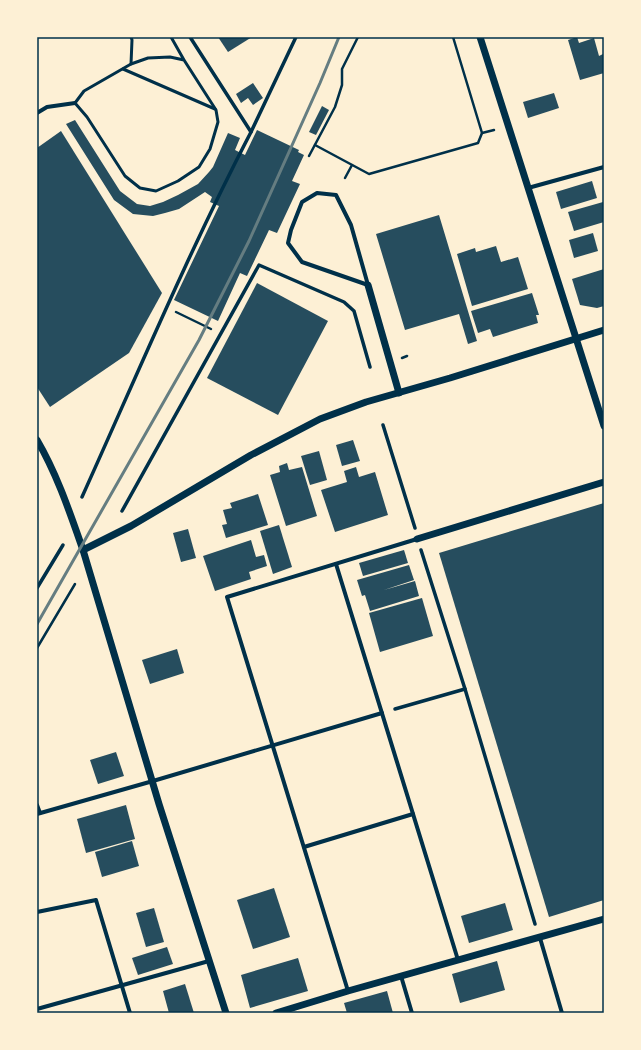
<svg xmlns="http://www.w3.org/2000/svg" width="641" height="1050" viewBox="0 0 641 1050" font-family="'PT Serif',serif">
<rect width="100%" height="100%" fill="#fdf0d5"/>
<!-- building -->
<g fill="#264d5e">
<polygon points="218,37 252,37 228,52"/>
<polygon points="577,37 579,43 594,38 599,56 603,54 604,57 604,73 580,80 568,40"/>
<polygon points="253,83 263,98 253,105 248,98 241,103 236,94"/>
<polygon points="554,93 559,108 528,118 523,102"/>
<polygon points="322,106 329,110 316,135 309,132"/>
<polygon points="75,120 120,191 137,204 150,206 163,202 178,195 198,184 209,172 213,167 228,133 240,138 235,150 245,155 257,130 299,150 298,152 304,155 292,181 300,184 277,233 269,230 247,276 240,273 218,321 174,300 219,206 210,202 212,197 205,192 179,209 165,213 153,216 133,214 114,200 66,124"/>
<polygon points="61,131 162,293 129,353 50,407 37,387 37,148"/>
<polygon points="592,181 597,198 561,209 556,192"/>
<polygon points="603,202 604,222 574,231 568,212"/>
<polygon points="439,215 477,341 468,344 459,314 405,330 376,234"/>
<polygon points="593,233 598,251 574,258 569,240"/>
<polygon points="496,246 501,262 518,257 528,289 472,306 457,254 475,248 476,252"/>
<polygon points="604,269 604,306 597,308 580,305 572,279"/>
<polygon points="257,283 328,321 278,415 207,378"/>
<polygon points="532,293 539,315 536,315 538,323 493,337 490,329 478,333 471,311"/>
<polygon points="353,440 360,461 342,466 336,445"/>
<polygon points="319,451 327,480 310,485 301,456"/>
<polygon points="287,463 289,470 302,467 317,516 286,526 270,475 280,472 279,466"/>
<polygon points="356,467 359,477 375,472 388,515 335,532 321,490 347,482 344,471"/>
<polygon points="258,494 268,525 226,538 222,525 227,524 223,510 232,508 230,503"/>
<polygon points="604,503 604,900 549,917 439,553"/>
<polygon points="279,525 292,567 273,574 260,531"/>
<polygon points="188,529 196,558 181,562 173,533"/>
<polygon points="251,540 256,557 264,555 267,566 249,572 251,579 215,591 203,556"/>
<polygon points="404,550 408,563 363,576 359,563"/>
<polygon points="409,565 414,580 384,590 415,581 419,596 370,611 365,595 362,596 357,580"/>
<polygon points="422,598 433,636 380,652 369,613"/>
<polygon points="177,649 184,673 150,684 142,660"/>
<polygon points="116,752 124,776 98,784 90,760"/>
<polygon points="126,805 135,839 86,853 77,819"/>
<polygon points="132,841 139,866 102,877 95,852"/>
<polygon points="274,888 290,937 253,949 237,900"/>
<polygon points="505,903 513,930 469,943 461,916"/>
<polygon points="154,908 164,942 146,947 136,913"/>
<polygon points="167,947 173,964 138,975 132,958"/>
<polygon points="298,958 308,991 250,1008 241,975"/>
<polygon points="497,961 505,990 460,1003 452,974"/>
<polygon points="185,984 194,1013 169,1013 163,991"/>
<polygon points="387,991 393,1013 347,1013 344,1003"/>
</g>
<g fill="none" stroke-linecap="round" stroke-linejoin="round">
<!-- path -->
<g stroke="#003049" stroke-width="2.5">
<polyline points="482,133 494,130"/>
<polyline points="315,145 369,174 478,143 482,133 453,37"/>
<polyline points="309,156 335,107 342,85 342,69 358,37"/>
<polyline points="345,178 352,165"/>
<polyline points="176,312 211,329"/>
<polyline points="402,358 407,356"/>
<polyline points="37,648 75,584"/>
</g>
<!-- service -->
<g stroke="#003049" stroke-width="3">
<polyline points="131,37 132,40 131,64"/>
<polyline points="171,37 184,60 216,110 218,122 210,149 199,167 178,181 156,191 140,188 125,176 87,117 75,103 84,91 131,64 148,58 170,57 184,60"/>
<polyline points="123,69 215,109"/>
</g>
<!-- pedestrian -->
<g stroke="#003049" stroke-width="3.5">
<polyline points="251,132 296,37"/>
<polyline points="383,425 415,528"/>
<path d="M82,497C137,375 189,251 251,132L190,37"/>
<polyline points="122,511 259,265 344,302 354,311 370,367"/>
<polyline points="421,550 465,689 535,924"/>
<polyline points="37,588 63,545"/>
<polyline points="395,709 465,689"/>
</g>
<!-- minor -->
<g stroke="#003049" stroke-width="4">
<polyline points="37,113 47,107 75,103"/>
<polyline points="528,188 604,167"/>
<polygon points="317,193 336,195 351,225 368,285 302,262 288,243 291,230 302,202"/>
<polyline points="336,564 458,960"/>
<polyline points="37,805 40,813"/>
<polyline points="37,814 153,781 382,713"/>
<polyline points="304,847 413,814"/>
<polyline points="37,912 96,900 130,1013"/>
<polyline points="540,938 562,1013"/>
<polyline points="401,976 412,1013"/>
<polyline points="348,991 227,597 417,539"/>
<polyline points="37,1009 209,961"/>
</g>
<!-- tertiary -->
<g stroke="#003049" stroke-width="7">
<polyline points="480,37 604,426"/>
<polyline points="368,285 399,393"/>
<path d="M37,440C57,474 70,513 83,550L159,804L226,1013"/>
<polyline points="417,539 604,482"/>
<polyline points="83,550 131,526 251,455 320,419 366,402 450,378 604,330"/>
<polyline points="276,1013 348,991 604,919"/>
</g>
<!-- rail -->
<polyline stroke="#657d81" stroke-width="3" points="37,624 199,340 249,241 320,83 339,37"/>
</g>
<!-- border -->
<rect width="641" height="1050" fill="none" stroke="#fdf0d5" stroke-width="76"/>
<rect x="38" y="38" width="565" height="974" fill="none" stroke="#003049" stroke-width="1.5"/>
</svg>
